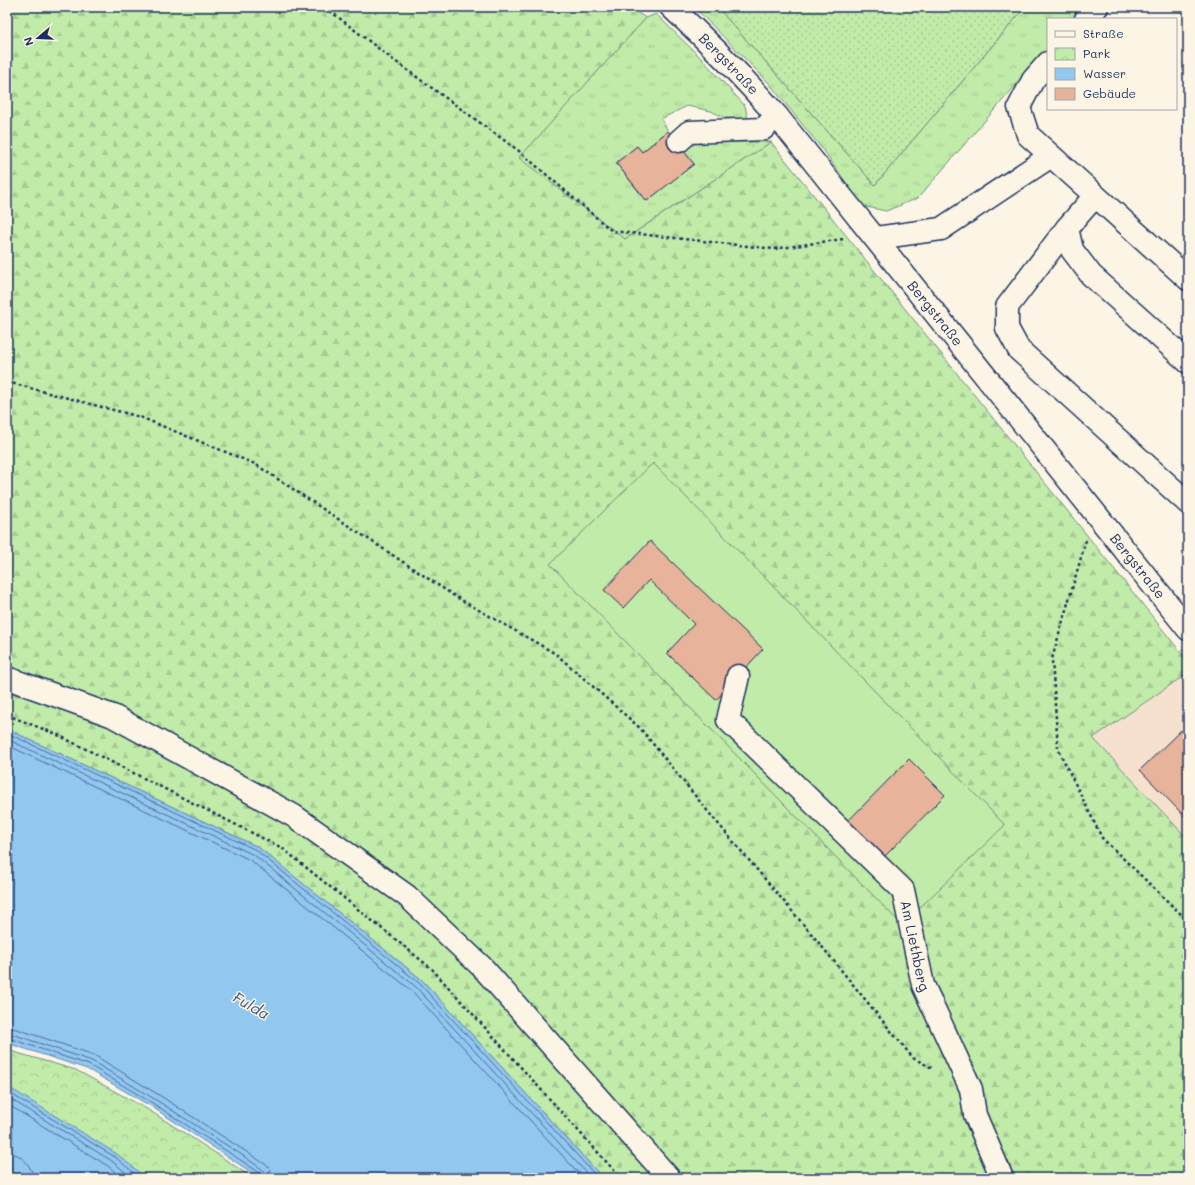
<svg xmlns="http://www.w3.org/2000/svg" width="1195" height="1185" viewBox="0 0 1195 1185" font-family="Mali,sans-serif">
<defs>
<pattern id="grass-tufts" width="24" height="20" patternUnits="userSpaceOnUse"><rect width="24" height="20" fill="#c1eba8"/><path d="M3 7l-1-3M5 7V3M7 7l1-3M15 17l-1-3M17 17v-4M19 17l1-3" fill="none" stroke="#a5ca93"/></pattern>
<pattern id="forest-firs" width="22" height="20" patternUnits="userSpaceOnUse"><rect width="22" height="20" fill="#c1eba8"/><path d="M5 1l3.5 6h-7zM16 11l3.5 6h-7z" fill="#a5ca93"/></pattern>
<pattern id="park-crowns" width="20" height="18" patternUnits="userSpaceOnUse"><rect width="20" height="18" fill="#c1eba8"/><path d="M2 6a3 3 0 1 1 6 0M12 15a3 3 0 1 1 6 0" fill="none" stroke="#a5ca93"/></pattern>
<pattern id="garden-dots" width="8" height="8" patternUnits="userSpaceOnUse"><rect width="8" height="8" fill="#c1eba8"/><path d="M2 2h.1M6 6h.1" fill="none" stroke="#a5ca93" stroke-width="1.8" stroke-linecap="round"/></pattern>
</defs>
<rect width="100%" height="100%" fill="#fcf5e5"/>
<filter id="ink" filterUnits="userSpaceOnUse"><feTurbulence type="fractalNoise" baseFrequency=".025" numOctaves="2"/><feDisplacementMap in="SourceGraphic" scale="8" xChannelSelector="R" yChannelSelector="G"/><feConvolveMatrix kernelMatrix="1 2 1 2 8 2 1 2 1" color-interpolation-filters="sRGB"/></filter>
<g filter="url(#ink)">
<!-- built -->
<polygon fill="#f6e1cf" points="1188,673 1188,839 1093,738"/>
<!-- grass -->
<g fill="url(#grass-tufts)" stroke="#6e8d83">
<polygon points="694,7 717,7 875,185 1025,7 1084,7 1073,19 1048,19 1048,48 918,198 886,211 862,206 827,155 768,82"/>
<polygon points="656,14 702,59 745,106 748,119 725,118 711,111 687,106 661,119 668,131 642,152 637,146 616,163 646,201 694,164 682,149 691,144 715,142 771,142 625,239 518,158 646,18"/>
</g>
<!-- forest -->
<polygon fill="url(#forest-firs)" stroke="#6e8d83" points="7,7 628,7 646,18 519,158 625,239 771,142 1188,661 1188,673 1093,738 1188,839 1188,1178 603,1178 422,980 258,847 7,729"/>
<!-- park -->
<polygon fill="url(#park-crowns)" stroke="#6e8d83" points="7,1050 76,1070 147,1109 217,1154 253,1178 7,1178"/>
<!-- garden -->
<polygon fill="url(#garden-dots)" stroke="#6e8d83" points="717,7 1025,7 875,185"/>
<!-- pitch -->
<polygon fill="#c1eba8" stroke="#6e8d83" points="653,463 1005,825 902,925 550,564"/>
<!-- water -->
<g fill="#92c7f0" stroke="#628ab6">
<polygon points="7,729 258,847 422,980 603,1178 260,1178 152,1107 87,1069 7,1043"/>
<polygon points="7,1082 13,1090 117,1154 146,1178 20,1178 7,1165"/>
</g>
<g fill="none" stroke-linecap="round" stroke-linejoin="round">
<!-- shore -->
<g stroke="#4b6c98" stroke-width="1">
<polyline points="7,733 256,850 419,983 598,1178"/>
<polyline points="7,739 254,855 416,987 591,1178"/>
<polyline points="7,745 250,860 412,991 583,1178"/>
<polyline points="7,1028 17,1029 94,1055 159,1095 265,1164 271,1170 272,1178"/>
<polyline points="7,1034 15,1035 92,1061 156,1100 242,1155 263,1170 266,1174 266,1178"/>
<polyline points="7,1039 14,1040 89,1065 154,1104 239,1159 260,1173 261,1178"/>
<polyline points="7,1089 11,1094 115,1157 140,1178"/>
<polyline points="7,1097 112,1161 132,1178"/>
<polyline points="7,1104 108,1166 122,1178"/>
<path d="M7,1152C19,1152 33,1166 33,1178"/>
</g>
</g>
<!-- building -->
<g fill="#e7b39b" stroke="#1b2f5e">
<polygon points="668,131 694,164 647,201 616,163 637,146 642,152"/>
<polygon points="650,541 763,649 716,700 667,653 694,624 649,580 623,608 604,590"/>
<polygon points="1181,730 1188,737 1188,820 1140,770"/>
<polygon points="909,759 945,795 883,858 847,822"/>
</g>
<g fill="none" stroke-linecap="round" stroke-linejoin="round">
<defs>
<g id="minor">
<path id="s1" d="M671,7C708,41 744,78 777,116L1188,629"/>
<polyline points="1086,19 1097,7"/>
<polyline points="1048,63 1033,80 1019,107 1028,135 1188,279"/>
<polyline points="679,141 689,132 763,129 777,116"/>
<polyline points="1095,196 1067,228 1072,250 1091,275 1188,362"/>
<polyline points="1067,228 1007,307 1007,328 1019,350 1188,503"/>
<polyline points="876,238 941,229 1051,156"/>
<path id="s2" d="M738,676L728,720L903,890L923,985L971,1089L975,1115L1002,1178"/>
<polyline points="7,678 113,716 294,816 407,896 483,968 669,1178"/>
</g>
</defs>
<!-- minor casing -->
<use href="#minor" stroke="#1b2f5e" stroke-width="25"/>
<!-- path -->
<g stroke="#1b2f5e" stroke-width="2.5" stroke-dasharray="3 3" stroke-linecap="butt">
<polyline points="325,7 392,59 519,151 612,231 774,249 843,239"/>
<polyline points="7,382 140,417 255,464 456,597 556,654 640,728 710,814 819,943 913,1058 934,1069"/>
<polyline points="1086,540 1052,659 1058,749 1102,838 1188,921"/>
<polyline points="7,715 56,734 282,848 432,969 621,1178"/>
</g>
<!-- minor -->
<use href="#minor" stroke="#fcf5e5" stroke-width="22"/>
</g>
</g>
<g text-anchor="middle" stroke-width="3" stroke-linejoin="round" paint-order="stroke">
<!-- street labels -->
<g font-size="14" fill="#1b2f5e" stroke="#fcf5e5">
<text dy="5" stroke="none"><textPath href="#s1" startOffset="81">Bergstraße</textPath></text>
<text dy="5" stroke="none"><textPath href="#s1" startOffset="405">Bergstraße</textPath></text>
<text dy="5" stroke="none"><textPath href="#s1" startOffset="729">Bergstraße</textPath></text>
<text dy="5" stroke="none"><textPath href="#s2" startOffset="346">Am Liethberg</textPath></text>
</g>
<!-- water labels -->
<g font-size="15" font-style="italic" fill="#395582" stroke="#fcf5e5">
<text transform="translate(251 1006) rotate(30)" y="5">Fulda</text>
</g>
</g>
<!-- margin -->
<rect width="1195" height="1185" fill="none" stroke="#fcf5e5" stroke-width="24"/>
<rect x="12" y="12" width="1171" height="1161" fill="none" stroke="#1b2f5e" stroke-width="1.5" filter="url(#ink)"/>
<!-- legend -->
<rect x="1047" y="18" width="130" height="92" fill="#fcf5e5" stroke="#a2a6af"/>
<rect x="1055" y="31" width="20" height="6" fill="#fcf5e5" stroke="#a2a6af"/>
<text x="1083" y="38" font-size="12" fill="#1b2f5e">Straße</text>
<rect x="1055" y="48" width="20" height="12" fill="url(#park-crowns)" stroke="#a2a6af"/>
<text x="1083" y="58" font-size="12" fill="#1b2f5e">Park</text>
<rect x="1055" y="68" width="20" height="12" fill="#92c7f0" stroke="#a2a6af"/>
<text x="1083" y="78" font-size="12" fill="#1b2f5e">Wasser</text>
<rect x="1055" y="88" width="20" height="12" fill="#e7b39b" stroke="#a2a6af"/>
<text x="1083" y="98" font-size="12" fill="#1b2f5e">Gebäude</text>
<!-- north arrow -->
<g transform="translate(38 38) rotate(251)" stroke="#fcf5e5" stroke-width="3" paint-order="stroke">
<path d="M0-3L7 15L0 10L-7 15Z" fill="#1b2f5e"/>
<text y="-6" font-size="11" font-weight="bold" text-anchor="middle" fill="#1b2f5e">N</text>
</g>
</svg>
